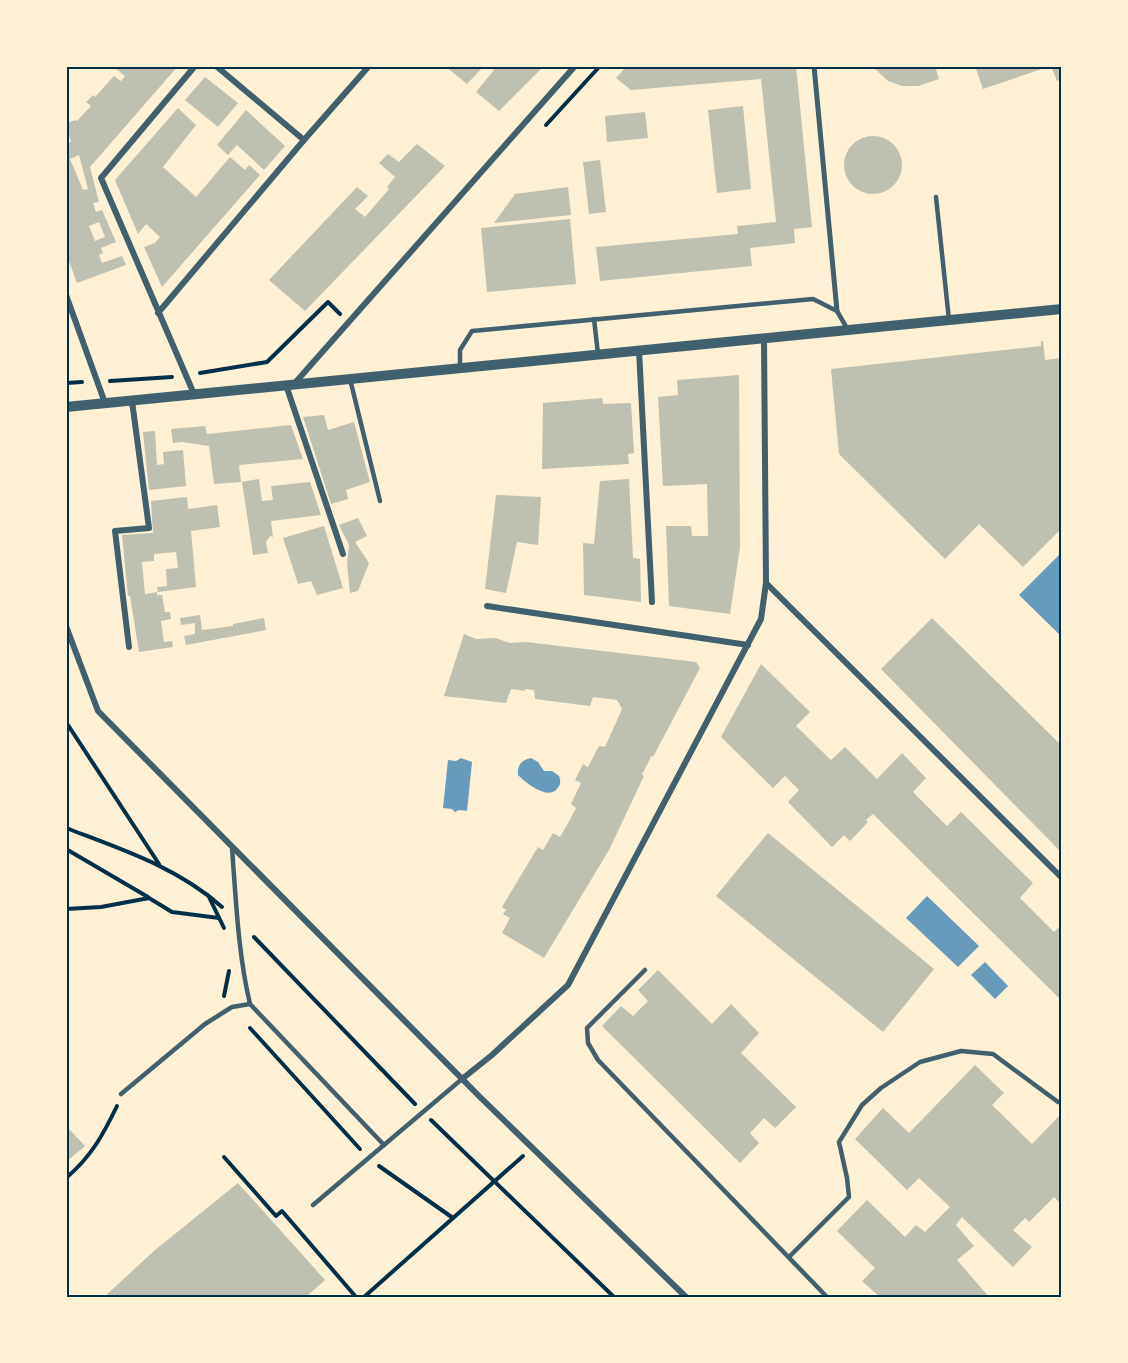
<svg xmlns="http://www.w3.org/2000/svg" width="1128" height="1363" viewBox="0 0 1128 1363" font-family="Overpass,sans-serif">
<rect width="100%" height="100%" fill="#fdf0d5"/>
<!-- water -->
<g fill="#669bbc">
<polygon points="1062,552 1062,637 1019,595"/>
<polygon points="461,758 472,762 467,811 459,810 455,812 452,809 443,808 448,760 456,761"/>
<path d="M531,758L538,762L544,771H552L559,776C561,781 561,785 556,790C546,799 526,783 518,775C517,766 521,760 531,758Z"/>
<polygon points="927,896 979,946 958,967 906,918"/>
<polygon points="985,962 1008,986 995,999 971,975"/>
</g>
<!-- building -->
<g fill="#bec0b2" fill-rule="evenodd">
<path d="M113,66H178L90,167L99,202L93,203L96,212L102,210L116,242L101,248L103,253L99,255L102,263L122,256L126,265L77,283L66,253V144L71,142L66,123L76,120L77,121L91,106L86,102L93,95L95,97L114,76L121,81L125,76ZM79,155L88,189L83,190L70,159ZM99,222L105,237L95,241L89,226Z"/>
<polygon points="445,66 484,66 467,84"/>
<polygon points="495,66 544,66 499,111 476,92 494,70 493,69"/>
<polygon points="627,66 796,66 812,227 794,229 795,243 750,248 752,266 600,281 596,247 738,234 737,226 776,222 761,79 631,90 616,78"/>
<polygon points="872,66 935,66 939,79 918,86 902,86 888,81"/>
<polygon points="975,66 1051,66 983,89"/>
<polygon points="1051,66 1062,66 1062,79 1057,81"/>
<polygon points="205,77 238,103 218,127 185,100"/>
<polygon points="743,106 751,189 717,193 708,110"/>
<polygon points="178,108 196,125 163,167 196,197 230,157 245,170 249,165 260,175 162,287 144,247 155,243 160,237 146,224 138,234 115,180"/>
<polygon points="246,110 285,146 264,170 237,145 228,155 217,145"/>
<polygon points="645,112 648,138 607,142 605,116"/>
<circle cx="873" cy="165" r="29"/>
<polygon points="417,144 445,166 305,311 269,280 357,187 368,196 355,209 365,217 389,189 387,187 395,177 379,163 388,154 399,162"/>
<polygon points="600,160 606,212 589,214 583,162"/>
<polygon points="568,187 571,215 494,223 515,194"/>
<polygon points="570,219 576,284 487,292 481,228"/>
<polygon points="1041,341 1043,341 1045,360 1062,358 1062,528 1023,567 979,524 945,559 839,454 831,369 1041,346"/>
<polygon points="739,375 740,547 730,614 669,606 666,526 691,526 692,536 708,536 707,484 663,486 658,397 678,395 677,380"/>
<polygon points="602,398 603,404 631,403 634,453 628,454 629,464 542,469 543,403"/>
<polygon points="324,415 328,430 354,422 370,482 346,490 348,499 331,504 303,417"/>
<polygon points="291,425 303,459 239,465 241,482 259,479 262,501 273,500 271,486 310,482 321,515 271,521 273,537 270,536 266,542 268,553 253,555 242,482 214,484 209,446 182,442 173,443 171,429 205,426 207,434"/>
<polygon points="155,431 157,465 164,464 163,452 183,450 186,486 149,490 143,432"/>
<polygon points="629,479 633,558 640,559 641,602 584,595 583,543 594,544 600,481"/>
<polygon points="496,495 541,497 538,545 517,542 506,593 485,589"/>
<polygon points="187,497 188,509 217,505 220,527 191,531 196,587 158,592 157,587 167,586 166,569 178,568 176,552 154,554 154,561 142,562 145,594 157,592 158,599 158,595 162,595 165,612 170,612 171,619 161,621 164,642 172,641 173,647 139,652 130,596 128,596 122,535 153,533 151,501"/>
<polygon points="358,518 367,536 355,542 369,563 358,591 350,593 347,564 349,545 339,525"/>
<polygon points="324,526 343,588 317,595 311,581 298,584 283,538"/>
<polygon points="200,615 202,630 233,626 233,624 264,618 266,630 186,645 184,636 195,634 195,623 181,625 180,618"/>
<polygon points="932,618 1062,746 1062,853 881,669"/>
<polygon points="464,634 476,639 495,638 510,643 526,642 696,662 700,668 653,757 651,756 649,761 642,774 644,776 609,850 544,958 502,933 510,918 503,914 506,910 502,907 538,847 543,850 553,833 560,837 567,825 576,808 571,804 581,783 575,780 583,764 588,767 599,746 605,747 622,709 617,700 593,697 590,706 535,699 534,690 525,689 525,691 511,689 506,703 444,696"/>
<polygon points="761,664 810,712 796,726 831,760 845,747 877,779 902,753 926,778 913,792 947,826 961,812 1033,883 1020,898 1054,932 1062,924 1062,1001 873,814 866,820 868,822 850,841 844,835 832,847 788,802 799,790 785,776 773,788 721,737"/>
<polygon points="768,833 934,969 883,1032 716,896"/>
<polygon points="658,970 712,1024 731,1004 759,1033 741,1053 796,1107 775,1128 764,1118 750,1133 759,1143 740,1163 602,1026 621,1006 633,1016 648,1001 638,990"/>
<polygon points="975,1065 1004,1093 992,1105 1032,1144 1062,1113 1062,1205 1054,1197 1029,1222 1025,1218 1013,1230 1032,1247 1013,1267 962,1217 956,1225 974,1246 957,1260 989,1297 880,1297 862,1281 875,1268 837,1231 867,1200 905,1237 916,1225 925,1232 950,1207 919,1178 907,1190 855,1139 883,1108 909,1133"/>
<polygon points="69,1129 85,1146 66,1162 66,1131"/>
<polygon points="238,1183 325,1280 306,1297 104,1297 155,1250"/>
</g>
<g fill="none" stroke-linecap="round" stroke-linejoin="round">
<!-- path -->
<g stroke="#003049" stroke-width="4">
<polyline points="546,125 600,66"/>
<polyline points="200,373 267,362 328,302 340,314"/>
<polyline points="110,381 172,377"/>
<polyline points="66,383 82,382"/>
<polyline points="66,722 159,864"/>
<path d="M66,828C121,849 177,867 222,907"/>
<polyline points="66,849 148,897"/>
<polyline points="209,897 224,928"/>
<polyline points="66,909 101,907 149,898 172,912 219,918"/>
<polyline points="254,937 415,1104"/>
<polyline points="224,996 229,971"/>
<polyline points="250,1028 360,1149"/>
<polyline points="431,1120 614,1297"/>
<polyline points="224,1157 276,1216 282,1211 356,1297"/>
<polyline points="379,1166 453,1218"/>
<path d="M66,1178C91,1157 103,1135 117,1106"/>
<polyline points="364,1297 523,1156"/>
</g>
<!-- service -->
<g stroke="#3f606c" stroke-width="4.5">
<polyline points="936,197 949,320"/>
<polyline points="594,319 598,354"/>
<polyline points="460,368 460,350 472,331 813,299 837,311 848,330"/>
<polyline points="350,379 380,501"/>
<path d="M232,848C236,900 238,953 250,1004L384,1145"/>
<polyline points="645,970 587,1028 588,1043 598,1060 827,1297"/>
<polyline points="121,1094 205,1024 232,1007 250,1004"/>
<polyline points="313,1205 462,1079"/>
<polyline points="789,1257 849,1197 847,1178 839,1142 862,1105 881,1088 920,1062 961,1051 993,1054 1058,1102"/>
</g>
<!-- pedestrian -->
<polyline stroke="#3f606c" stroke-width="5" points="814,66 837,311"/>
<!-- minor -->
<g stroke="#3f606c" stroke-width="6">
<polyline points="216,66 304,140"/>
<polyline points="66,295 105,403"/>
<polyline points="158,313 304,140 369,66"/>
<polyline points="639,350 652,602"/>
<polyline points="294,384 575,66"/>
<polyline points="286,385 343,554"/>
<polyline points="194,394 101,178 195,66"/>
<polyline points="766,583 1062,878"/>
<polyline points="487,606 748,645"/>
<polyline points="66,626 98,711 481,1098 686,1297"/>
<polyline points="129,647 115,531 149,528 132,401"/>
<polyline points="462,1079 492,1055 568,985 761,619 766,583 764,338"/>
</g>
<!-- tertiary -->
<polyline stroke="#3f606c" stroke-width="10" points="66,407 1062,309"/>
</g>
<!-- border -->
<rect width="1128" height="1363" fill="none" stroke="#fdf0d5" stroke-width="135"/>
<rect x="68" y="68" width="992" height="1228" fill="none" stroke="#003049" stroke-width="2"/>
</svg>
